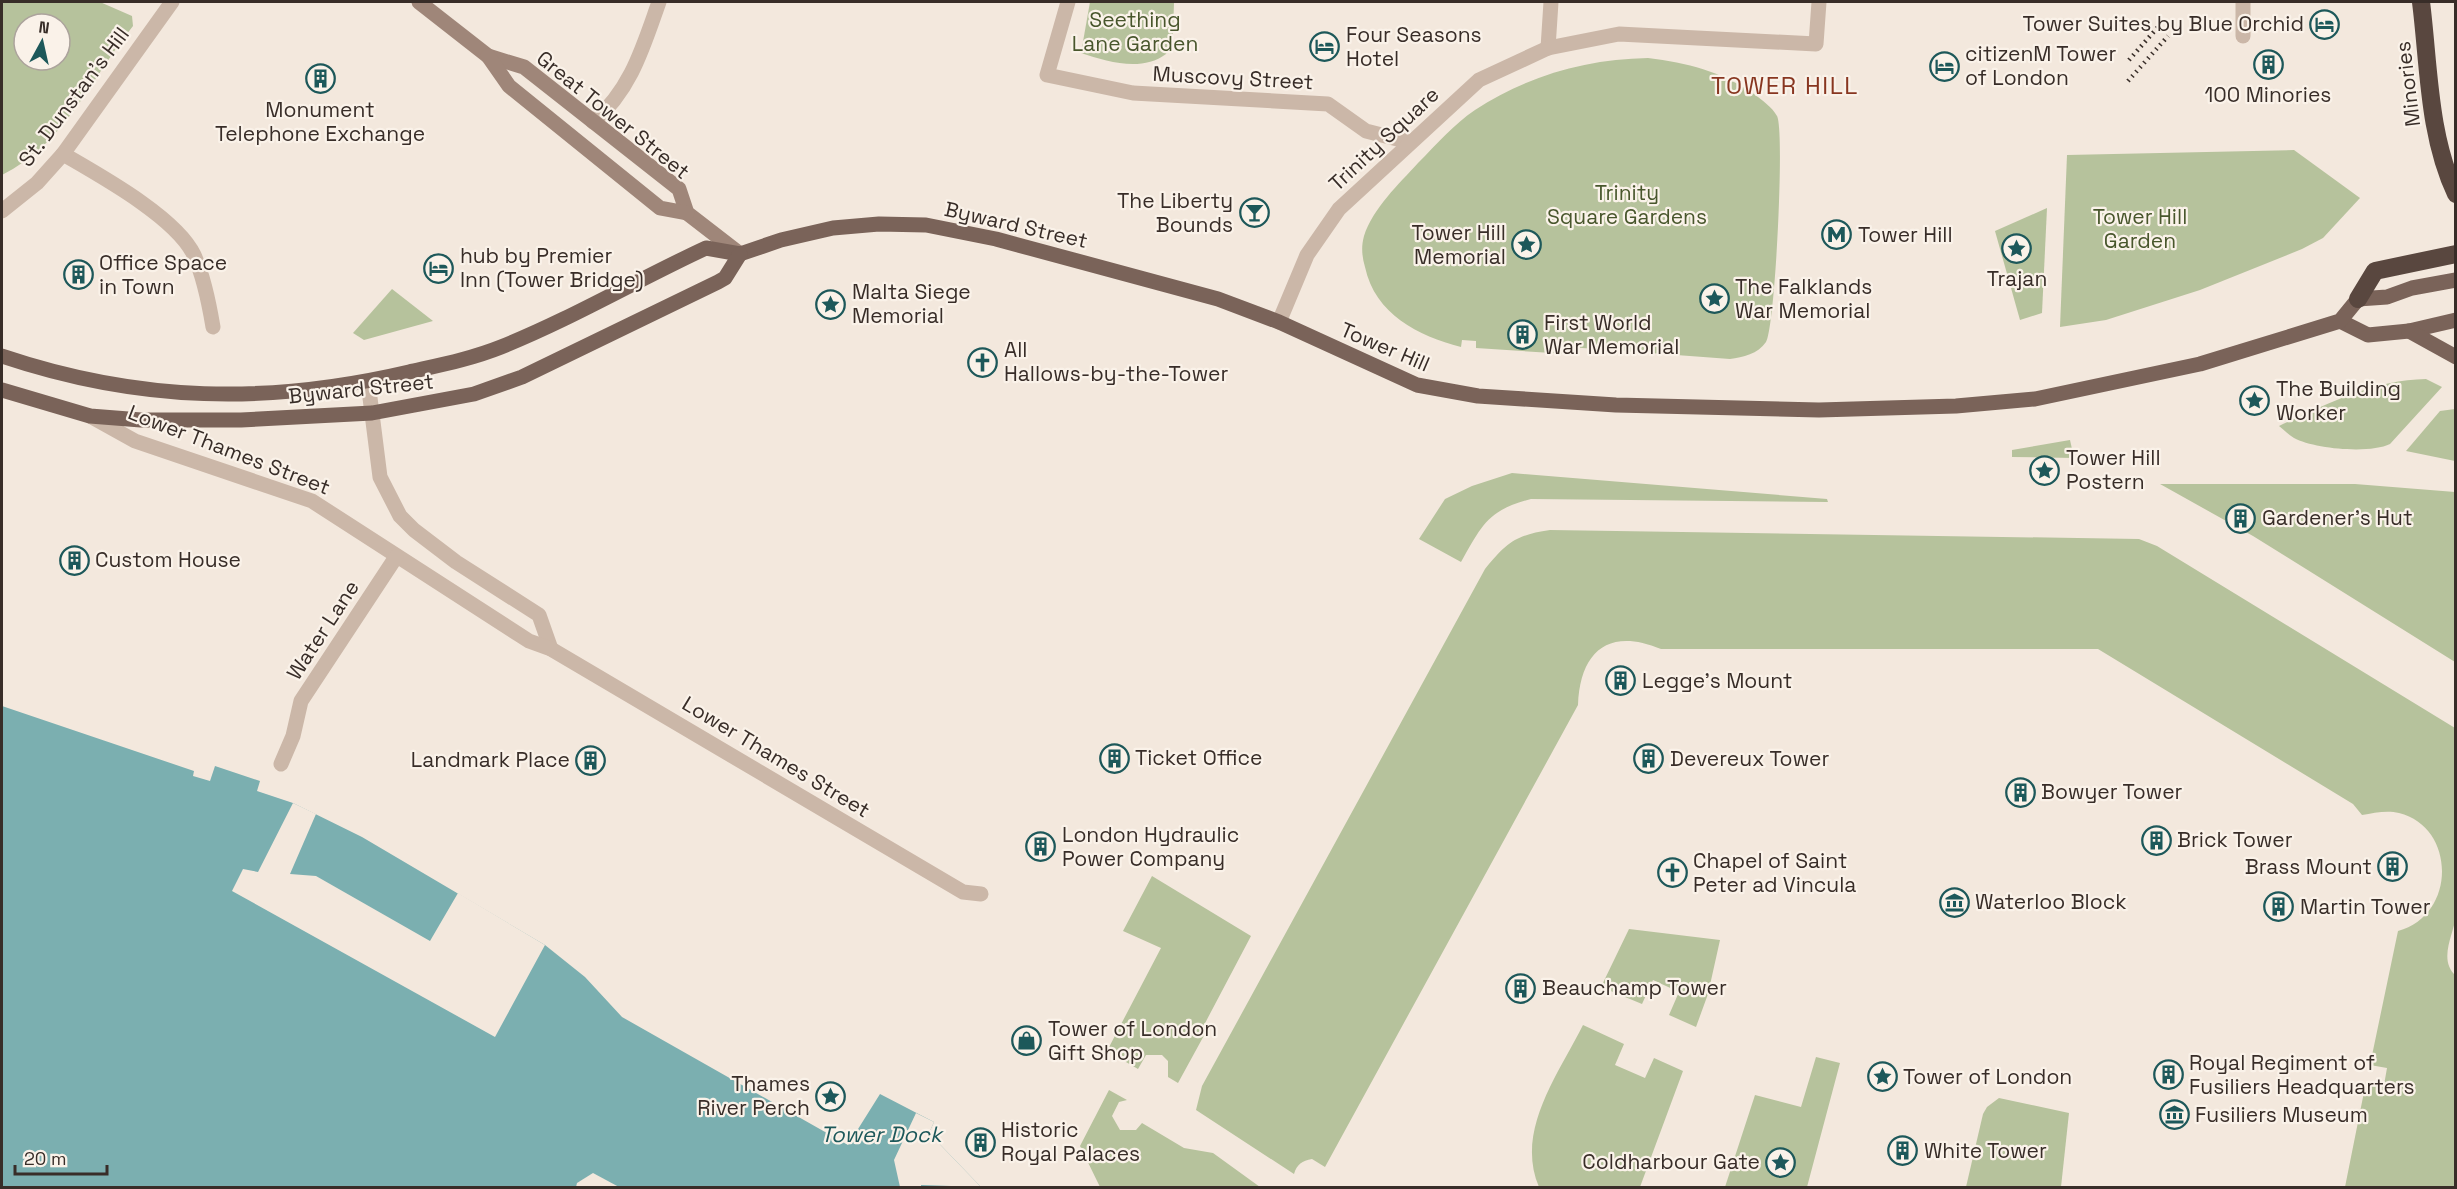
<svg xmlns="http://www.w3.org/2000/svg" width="2457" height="1189" viewBox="0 0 2457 1189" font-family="'Space Grotesk',sans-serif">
<rect width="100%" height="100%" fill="#f3e8dd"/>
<!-- green -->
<g fill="#b6c29c" fill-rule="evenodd">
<path d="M2,2H100L132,16L133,26C91,78 65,144 2,175ZM24,24H60V60H24Z"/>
<path d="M1090,2H1174L1173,34L1166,54C1142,72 1108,62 1081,53Z"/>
<path d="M1648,58C1688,63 1720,71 1754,94C1762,100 1772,107 1777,116C1785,130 1775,329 1766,342C1758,354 1743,357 1730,359L1569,347L1568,354L1476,348V341L1462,340L1461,347C1418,336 1375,314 1365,267C1362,257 1361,247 1364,236C1373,208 1399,184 1418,163C1436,145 1454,124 1475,110C1527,76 1586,59 1648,58Z"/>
<polygon points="2294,150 2360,198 2323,238 2302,249 2200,290 2106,320 2060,327 2067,155"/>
<polygon points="2047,208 2042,313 2020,320 1995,231"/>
<polygon points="392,289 433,321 364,340 353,333"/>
<path d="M2426,379L2442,387L2390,444C2370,454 2314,449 2294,438C2289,435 2284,430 2279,426C2327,404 2373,380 2426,379Z"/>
<polygon points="2455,409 2455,461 2406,451 2440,411"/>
<polygon points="2070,440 2074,458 2012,457 2012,450"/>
<path d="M1512,473L1827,499L1828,502L1531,499C1488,510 1482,525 1461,562L1419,539L1445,499L1472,486Z"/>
<polygon points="2160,484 2355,484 2455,492 2455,662 2253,536"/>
<path d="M1550,530L2139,539L2157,546L2455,728C2456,790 2457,852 2456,914C2455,933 2437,959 2456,976L2455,1187H2345L2366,1082L2384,1085L2387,1068L2370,1065L2398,931C2457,915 2456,827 2399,813C2387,810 2374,813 2362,815L2353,804L2098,649H1661C1609,627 1580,651 1578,705L1325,1167L1312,1159C1302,1161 1297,1164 1294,1174L1196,1110L1202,1086L1485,569C1507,542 1516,535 1550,530Z"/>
<polygon points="1152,876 1251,936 1203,1027 1207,1030 1178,1083 1168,1077 1168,1061 1162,1055 1146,1055 1138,1069 1107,1051 1161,948 1123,931"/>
<polygon points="1629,929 1720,940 1708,994 1696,1027 1669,1015 1679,992 1653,980 1642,1004 1601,987"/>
<path d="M1583,1025L1624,1044L1615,1065L1645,1078L1654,1058L1683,1071L1640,1187H1539C1515,1131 1558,1075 1583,1025Z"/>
<polygon points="1816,1057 1840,1063 1807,1187 1725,1187 1755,1095 1801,1107"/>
<polygon points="1109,1090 1127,1100 1119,1102 1112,1116 1120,1130 1136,1130 1142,1123 1184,1148 1213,1153 1260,1187 1100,1187 1080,1146"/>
<polygon points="1999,1098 2069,1113 2061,1187 1966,1187 1983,1114 1987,1107"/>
</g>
<!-- water -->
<polygon fill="#7bafb0" points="2,706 194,771 193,776 210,781 215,766 260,781 257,791 293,803 362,837 545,945 585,977 622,1017 848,1145 880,1094 934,1122 929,1133 981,1187 2,1188"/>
<!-- pier -->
<g fill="#f3e8dd">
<polygon points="293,803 316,814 290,874 316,876 430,941 458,893 545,945 495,1037 232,891 243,869 258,872"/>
<polygon points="916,1113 934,1122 929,1133 981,1187 921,1185 921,1187 900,1187 894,1160"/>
<polygon points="593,1173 619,1187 576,1187 577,1183"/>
</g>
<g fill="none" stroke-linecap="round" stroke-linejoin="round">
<!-- street -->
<g stroke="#cbb7a8" stroke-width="15">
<polyline points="1068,2 1047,75 1133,93 1328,104 1366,131 1409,142"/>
<polyline points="2243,2 2243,36"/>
<polyline points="1548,48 1551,2"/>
<path d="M593,122C631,90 643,47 659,2"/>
<path d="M63,154C99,175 176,217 194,255C204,277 209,303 213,327"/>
<polyline points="2,211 37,183 63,154 172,2"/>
<polyline points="1279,322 1307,255 1339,209 1479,80 1548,48 1619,34 1816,44 1819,2"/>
<polyline points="368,382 380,477 400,516 414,530 456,562 539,615 551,649"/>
<polyline points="90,416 135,441 312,501 529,641 551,649 963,892 981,894"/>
<polyline points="281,764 293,736 301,701 396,557"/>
</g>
<!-- secondary -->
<g stroke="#9f8679" stroke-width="15">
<polyline points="419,2 488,56 524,67 679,189 687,213 740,254"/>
<polyline points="488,56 509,86 660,208 687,213"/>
</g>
<!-- primary -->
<g stroke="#7a6359" stroke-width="15">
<polyline points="2340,321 2368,335 2409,331 2456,320"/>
<polyline points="2409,331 2456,357"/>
<path d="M2,356C139,402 268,405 409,372C440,365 471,359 501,347C571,319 637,280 706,248L740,254L781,240L833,228L879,224L926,225L996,239L1218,299L1279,322L1417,385L1478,396L1616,405L1819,410L1956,406L2035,399L2200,364L2340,321L2358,299L2387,297L2412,288L2456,280"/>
<polyline points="2,390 90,416 141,420 241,420 372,413 474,394 522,377 718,282 725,278 740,254"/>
</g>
<!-- highway -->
<g stroke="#59473f" stroke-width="18">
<path d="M2421,2C2429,65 2428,135 2456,194"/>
<polyline points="2358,299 2375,271 2456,254"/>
</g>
<!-- rail -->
<g stroke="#382d28" stroke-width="4.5" stroke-dasharray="1.5 4.5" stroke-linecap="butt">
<polyline points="2129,60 2158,27"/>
<polyline points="2128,81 2168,36"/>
</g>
</g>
<!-- icons -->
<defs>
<symbol id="hotel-ring" viewBox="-11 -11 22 22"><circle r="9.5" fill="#faf2e9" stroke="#1d585a" stroke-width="1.5"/><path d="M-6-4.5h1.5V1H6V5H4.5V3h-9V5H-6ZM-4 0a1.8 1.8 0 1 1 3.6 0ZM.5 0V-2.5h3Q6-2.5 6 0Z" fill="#1d585a"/></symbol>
<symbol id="building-ring" viewBox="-11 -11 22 22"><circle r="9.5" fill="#faf2e9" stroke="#1d585a" stroke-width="1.5"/><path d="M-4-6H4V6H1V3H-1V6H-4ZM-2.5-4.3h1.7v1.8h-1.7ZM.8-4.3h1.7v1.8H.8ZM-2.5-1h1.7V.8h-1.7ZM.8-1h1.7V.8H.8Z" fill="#1d585a"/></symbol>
<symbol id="bar-ring" viewBox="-11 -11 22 22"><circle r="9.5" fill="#faf2e9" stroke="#1d585a" stroke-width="1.5"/><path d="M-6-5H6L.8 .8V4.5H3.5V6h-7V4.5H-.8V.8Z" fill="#1d585a"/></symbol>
<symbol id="metro-ring" viewBox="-11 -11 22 22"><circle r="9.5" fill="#faf2e9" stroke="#1d585a" stroke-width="1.5"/><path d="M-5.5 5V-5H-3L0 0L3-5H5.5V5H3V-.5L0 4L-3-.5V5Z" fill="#1d585a"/></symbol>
<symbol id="sight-ring" viewBox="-11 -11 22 22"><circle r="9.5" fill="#faf2e9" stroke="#1d585a" stroke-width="1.5"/><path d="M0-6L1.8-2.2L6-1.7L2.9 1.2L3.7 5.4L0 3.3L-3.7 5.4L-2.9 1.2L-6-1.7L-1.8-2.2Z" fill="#1d585a"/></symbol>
<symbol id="church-ring" viewBox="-11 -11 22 22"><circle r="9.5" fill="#faf2e9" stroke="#1d585a" stroke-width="1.5"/><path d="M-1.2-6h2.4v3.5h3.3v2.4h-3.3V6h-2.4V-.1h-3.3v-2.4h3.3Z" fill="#1d585a"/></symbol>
<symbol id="museum-ring" viewBox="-11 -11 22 22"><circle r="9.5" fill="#faf2e9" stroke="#1d585a" stroke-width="1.5"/><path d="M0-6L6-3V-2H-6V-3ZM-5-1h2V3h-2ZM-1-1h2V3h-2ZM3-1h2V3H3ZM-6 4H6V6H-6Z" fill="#1d585a"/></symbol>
<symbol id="shop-ring" viewBox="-11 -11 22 22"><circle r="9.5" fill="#faf2e9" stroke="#1d585a" stroke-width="1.5"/><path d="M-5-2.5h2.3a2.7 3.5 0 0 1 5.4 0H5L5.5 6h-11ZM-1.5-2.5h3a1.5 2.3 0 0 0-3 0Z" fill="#1d585a"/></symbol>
</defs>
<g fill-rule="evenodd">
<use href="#hotel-ring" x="2308" y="8" width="33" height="33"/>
<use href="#hotel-ring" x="1308" y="30" width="33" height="33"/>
<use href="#building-ring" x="2252" y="48" width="33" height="33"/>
<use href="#hotel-ring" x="1928" y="50" width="33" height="33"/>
<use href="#building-ring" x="304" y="62" width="33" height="33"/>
<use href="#bar-ring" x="1238" y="196" width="33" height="33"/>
<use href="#metro-ring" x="1820" y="218" width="33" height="33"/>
<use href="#sight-ring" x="1510" y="228" width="33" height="33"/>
<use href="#sight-ring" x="2000" y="232" width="33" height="33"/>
<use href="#hotel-ring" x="422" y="252" width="33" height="33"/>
<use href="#building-ring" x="62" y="258" width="33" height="33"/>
<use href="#sight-ring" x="1698" y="282" width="33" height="33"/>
<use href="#sight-ring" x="814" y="288" width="33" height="33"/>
<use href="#building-ring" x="1506" y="318" width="33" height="33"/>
<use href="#church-ring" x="966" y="346" width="33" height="33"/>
<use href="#sight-ring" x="2238" y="384" width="33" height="33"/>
<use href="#sight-ring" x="2028" y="454" width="33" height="33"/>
<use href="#building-ring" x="2224" y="502" width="33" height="33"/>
<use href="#building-ring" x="58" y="544" width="33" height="33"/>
<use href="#building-ring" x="1604" y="664" width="33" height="33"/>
<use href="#building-ring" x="1098" y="742" width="33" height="33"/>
<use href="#building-ring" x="1632" y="742" width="33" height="33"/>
<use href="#building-ring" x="574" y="744" width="33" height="33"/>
<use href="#building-ring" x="2004" y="776" width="33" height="33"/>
<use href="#building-ring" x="2140" y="824" width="33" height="33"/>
<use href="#building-ring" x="1024" y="830" width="33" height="33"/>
<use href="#building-ring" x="2376" y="850" width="33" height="33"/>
<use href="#church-ring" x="1656" y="856" width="33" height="33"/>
<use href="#museum-ring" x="1938" y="886" width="33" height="33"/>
<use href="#building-ring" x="2262" y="890" width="33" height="33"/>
<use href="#building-ring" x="1504" y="972" width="33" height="33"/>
<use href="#shop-ring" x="1010" y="1024" width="33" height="33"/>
<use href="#building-ring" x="2152" y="1058" width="33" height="33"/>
<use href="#sight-ring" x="1866" y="1060" width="33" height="33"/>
<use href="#sight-ring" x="814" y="1080" width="33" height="33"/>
<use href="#museum-ring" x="2158" y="1098" width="33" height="33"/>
<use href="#building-ring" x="964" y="1126" width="33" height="33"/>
<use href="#building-ring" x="1886" y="1134" width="33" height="33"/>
<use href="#sight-ring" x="1764" y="1146" width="33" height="33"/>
</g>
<g text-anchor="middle" stroke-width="4.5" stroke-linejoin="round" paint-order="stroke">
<!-- park labels -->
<g font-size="21" fill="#48562c" stroke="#faf2e9">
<text x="1135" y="27">Seething<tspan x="1135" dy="24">Lane Garden</tspan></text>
<text x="1627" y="200">Trinity<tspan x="1627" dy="24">Square Gardens</tspan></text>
<text x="2140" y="224">Tower Hill<tspan x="2140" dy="24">Garden</tspan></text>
</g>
<!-- poi labels -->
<g font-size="21" fill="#382d28" stroke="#faf2e9" text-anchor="start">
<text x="2304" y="31" text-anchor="end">Tower Suites by Blue Orchid</text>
<text x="1346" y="42">Four Seasons<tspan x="1346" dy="24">Hotel</tspan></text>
<text x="1965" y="61">citizenM Tower<tspan x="1965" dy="24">of London</tspan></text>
<text x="2268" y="102" text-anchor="middle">100 Minories</text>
<text x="320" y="117" text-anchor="middle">Monument<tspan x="320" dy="24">Telephone Exchange</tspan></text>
<text x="1233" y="208" text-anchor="end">The Liberty<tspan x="1233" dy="24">Bounds</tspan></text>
<text x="1506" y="240" text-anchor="end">Tower Hill<tspan x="1506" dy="24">Memorial</tspan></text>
<text x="1858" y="242">Tower Hill</text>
<text x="460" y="263">hub by Premier<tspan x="460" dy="24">Inn (Tower Bridge)</tspan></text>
<text x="99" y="270">Office Space<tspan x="99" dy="24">in Town</tspan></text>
<text x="2017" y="286" text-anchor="middle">Trajan</text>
<text x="1735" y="294">The Falklands<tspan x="1735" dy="24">War Memorial</tspan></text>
<text x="852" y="299">Malta Siege<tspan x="852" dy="24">Memorial</tspan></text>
<text x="1544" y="330">First World<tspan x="1544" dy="24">War Memorial</tspan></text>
<text x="1004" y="357">All<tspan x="1004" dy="24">Hallows-by-the-Tower</tspan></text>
<text x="2276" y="396">The Building<tspan x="2276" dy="24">Worker</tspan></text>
<text x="2066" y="465">Tower Hill<tspan x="2066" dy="24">Postern</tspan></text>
<text x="2262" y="525">Gardener's Hut</text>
<text x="95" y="567">Custom House</text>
<text x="1642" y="688">Legge's Mount</text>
<text x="1135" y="765">Ticket Office</text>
<text x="1670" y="766">Devereux Tower</text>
<text x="570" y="767" text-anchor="end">Landmark Place</text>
<text x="2041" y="799">Bowyer Tower</text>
<text x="1062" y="842">London Hydraulic<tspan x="1062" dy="24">Power Company</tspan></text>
<text x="2177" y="847">Brick Tower</text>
<text x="1693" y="868">Chapel of Saint<tspan x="1693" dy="24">Peter ad Vincula</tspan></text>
<text x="2372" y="874" text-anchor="end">Brass Mount</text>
<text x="1975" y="909">Waterloo Block</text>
<text x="2300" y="914">Martin Tower</text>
<text x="1542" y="995">Beauchamp Tower</text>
<text x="1048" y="1036">Tower of London<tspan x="1048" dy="24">Gift Shop</tspan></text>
<text x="2189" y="1070">Royal Regiment of<tspan x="2189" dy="24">Fusiliers Headquarters</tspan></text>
<text x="1903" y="1084">Tower of London</text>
<text x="810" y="1091" text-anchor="end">Thames<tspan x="810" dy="24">River Perch</tspan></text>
<text x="2195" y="1122">Fusiliers Museum</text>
<text x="1001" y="1137">Historic<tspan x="1001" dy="24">Royal Palaces</tspan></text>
<text x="1924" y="1158">White Tower</text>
<text x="1760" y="1169" text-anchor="end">Coldharbour Gate</text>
</g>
<!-- street labels -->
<g font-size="21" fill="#382d28" stroke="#faf2e9">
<text transform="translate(1233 78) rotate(3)" y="7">Muscovy Street</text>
<text transform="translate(2408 84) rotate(-97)" y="7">Minories</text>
<text transform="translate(74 97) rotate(-53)" y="7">St. Dunstan's Hill</text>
<text transform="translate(613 115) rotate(39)" y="7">Great Tower Street</text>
<text transform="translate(1384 139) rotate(-43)" y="7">Trinity Square</text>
<text transform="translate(1016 225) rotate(13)" y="7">Byward Street</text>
<text transform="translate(1385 347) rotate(23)" y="7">Tower Hill</text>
<text transform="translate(361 389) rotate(-6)" y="7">Byward Street</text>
<text transform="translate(229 450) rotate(21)" y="7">Lower Thames Street</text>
<text transform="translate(323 630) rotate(-57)" y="7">Water Lane</text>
<text transform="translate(776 757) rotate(31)" y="7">Lower Thames Street</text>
</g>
<!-- water labels -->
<g font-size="22" font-style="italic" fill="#1d585a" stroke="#faf2e9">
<text x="881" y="1142">Tower Dock</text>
</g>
<!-- quarter labels -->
<g font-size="24" letter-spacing="1.5" fill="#883620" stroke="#faf2e9">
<text x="1785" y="94">TOWER HILL</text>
</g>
</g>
<!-- border -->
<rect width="2457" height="1189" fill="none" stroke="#382d28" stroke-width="6"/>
<!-- north arrow -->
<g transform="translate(42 42) rotate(8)"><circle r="28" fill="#faf2e9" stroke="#aca39c" stroke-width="1.5"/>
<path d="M0-4.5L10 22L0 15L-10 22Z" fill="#1d585a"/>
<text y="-9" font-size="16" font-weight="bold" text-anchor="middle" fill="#382d28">N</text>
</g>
<!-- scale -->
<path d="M15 1165v9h92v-9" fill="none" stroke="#382d28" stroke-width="3"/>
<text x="24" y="1165" font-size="18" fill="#382d28" stroke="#faf2e9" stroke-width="4.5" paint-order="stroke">20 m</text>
</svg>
